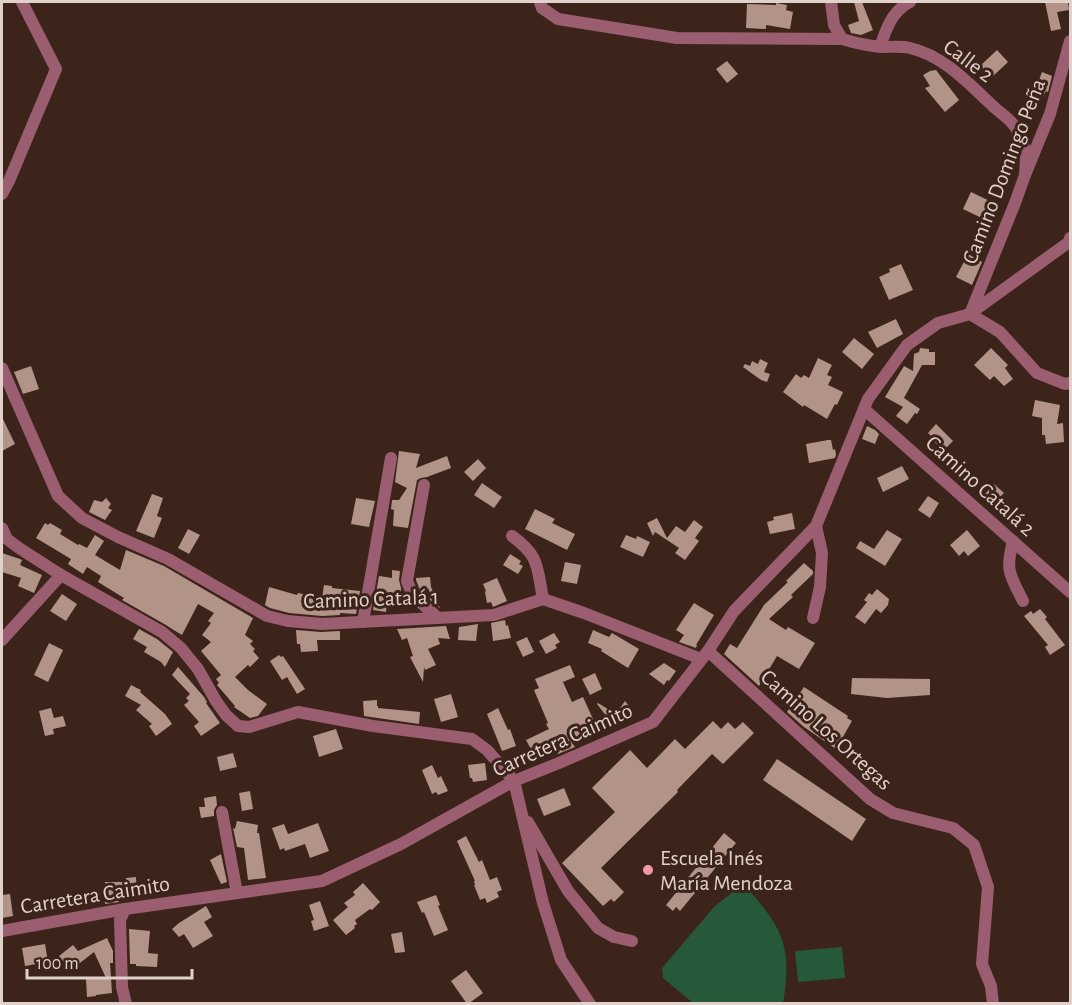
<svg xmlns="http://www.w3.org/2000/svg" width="1072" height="1005" viewBox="0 0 1072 1005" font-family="'Alegreya Sans',sans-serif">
<rect width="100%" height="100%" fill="#3c241a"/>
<!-- green -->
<g fill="#255939">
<path d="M743,884C782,926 793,946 783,1003H693L663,978L662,968L714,907Z"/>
<polygon points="842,947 845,978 798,982 795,951"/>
</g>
<!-- building -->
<g fill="#b19387">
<polygon points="854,2 862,2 873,30 861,35 851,33 848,25 859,21"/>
<polygon points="1045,2 1068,2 1069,10 1057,12 1061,29 1051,31"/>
<polygon points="776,3 787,5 786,10 793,12 790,29 766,25 766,29 746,28 747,4 776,5"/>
<polygon points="997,50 1008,62 991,78 980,66"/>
<polygon points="727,61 738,74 727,83 716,69"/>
<polygon points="936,70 959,100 945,112 925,88 930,86 923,75 930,71"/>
<polygon points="1042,72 1052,76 1048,92 1046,91 1043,97 1034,93"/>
<polygon points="971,192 998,205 990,222 963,209"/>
<polygon points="968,254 982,262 972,285 956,277"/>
<polygon points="901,264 913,290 889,300 879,277 890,272 889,269"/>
<polygon points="896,319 903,334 877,348 868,332"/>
<polygon points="854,338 874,354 862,369 842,352"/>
<polygon points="920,348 929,349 929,352 935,352 935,365 922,365 904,398 920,409 917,414 915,413 907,424 896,416 903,407 885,397 904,366 913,371 914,354 919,352"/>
<polygon points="991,348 1008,365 1005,368 1013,379 1004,386 994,376 990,380 974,365"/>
<polygon points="818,358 832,365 827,375 832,377 828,385 843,392 837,405 835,404 827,419 804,405 803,407 783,392 796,374 801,378 804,375 809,378"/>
<polygon points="760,359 768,363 764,372 770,374 767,382 761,380 743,367 745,364 750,366 752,361 758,364"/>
<polygon points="31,366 39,389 23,394 14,372"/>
<polygon points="1035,400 1060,405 1057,424 1063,423 1064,442 1046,444 1045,435 1042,435 1042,418 1032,416"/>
<polygon points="2,417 15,444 2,451"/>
<polygon points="936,424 953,441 943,451 933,440 934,439 928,433"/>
<polygon points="867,426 875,430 879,434 875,444 862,439"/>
<polygon points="828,440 831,440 833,450 835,449 836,455 835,458 809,463 806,444"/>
<polygon points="399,451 420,454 416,468 447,456 451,468 427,477 421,478 417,480 408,528 393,526 394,510 391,509 392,500 399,500 407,488 395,482"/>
<polygon points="478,459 486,468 473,481 464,472"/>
<polygon points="902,466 909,479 883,492 877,478"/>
<polygon points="482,483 502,497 494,508 474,495"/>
<polygon points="994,484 1004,493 993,504 984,495"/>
<polygon points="152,494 163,498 157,516 162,518 154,538 136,531"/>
<polygon points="928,496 939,503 930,518 918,510"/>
<polygon points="106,498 111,504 108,508 112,510 105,520 89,512 94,500 102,502"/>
<polygon points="356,498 375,501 369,527 351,524"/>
<polygon points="535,509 555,519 552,523 575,534 567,550 525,529"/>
<polygon points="792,513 795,529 770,534 767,522 774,520 773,517"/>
<polygon points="657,518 667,538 676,526 685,532 694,520 703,527 695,538 699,541 685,560 675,553 679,548 655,532 653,536 647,523"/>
<polygon points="45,523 48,525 50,523 62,530 60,534 78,545 79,544 87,548 95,535 104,541 95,555 120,570 126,550 164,566 253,618 245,635 253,641 250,644 255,649 253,651 259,658 250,667 248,665 235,677 248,690 267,704 258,716 250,718 234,707 235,706 217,685 219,683 216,679 221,675 201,651 211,642 202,635 211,623 208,621 214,613 198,604 182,635 172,629 166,625 122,600 124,598 98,582 101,576 87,567 83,574 68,564 71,559 36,538"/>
<polygon points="188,529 200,535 189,554 178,548"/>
<polygon points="887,530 902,539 885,566 856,548 860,541 874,549"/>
<polygon points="967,530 980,546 968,556 964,551 959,556 950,545"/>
<polygon points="626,535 636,539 637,536 650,542 643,557 620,547"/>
<polygon points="2,553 20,559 22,560 20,565 42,575 34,593 18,586 21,578 2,572"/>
<polygon points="510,554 521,561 519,564 523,566 518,574 503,565"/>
<polygon points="565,562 581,565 577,584 561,581"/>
<polygon points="804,563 813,571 813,574 791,595 793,597 769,619 786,630 788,627 815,643 799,669 777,656 759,686 724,654 730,644 737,648 764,605 788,582 786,581"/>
<polygon points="392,570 400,571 399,580 401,588 400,602 387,601 386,612 373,610 379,576 392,578"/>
<polygon points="430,577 431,587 440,608 430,600 429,589 420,590 416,580 416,578"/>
<polygon points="497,578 507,601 493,607 491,602 487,603 485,592 486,591 483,584"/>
<polygon points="324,585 332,586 332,588 360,591 356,614 340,613 340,615 322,616 289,613 270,608 265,605 269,587 297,595 298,593 322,598"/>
<polygon points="877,589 889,599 888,605 881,613 876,609 865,624 855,617 867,602 864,600 869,593 872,595"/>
<polygon points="62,594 77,604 66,621 50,611"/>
<polygon points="694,603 714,615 696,645 697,645 696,648 679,642 684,635 676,630"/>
<polygon points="1040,609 1047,617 1045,619 1065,645 1050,655 1045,647 1048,645 1024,616 1031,611 1033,614"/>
<polygon points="505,620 506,626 508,625 511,638 493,641 491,623"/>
<polygon points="478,624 476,641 458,640 459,627"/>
<polygon points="446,626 450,639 438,638 440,644 428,649 436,665 425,670 424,667 423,682 410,657 413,656 407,638 402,640 397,629"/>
<polygon points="139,629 157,639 173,652 165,667 161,662 144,652 147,647 133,639"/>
<polygon points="296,630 321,632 340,631 340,640 317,640 318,651 301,652 300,644 297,644"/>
<polygon points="593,630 609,637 612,633 639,649 628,668 601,651 602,649 588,643"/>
<polygon points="554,633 560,642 555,645 557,648 546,654 539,641"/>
<polygon points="527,637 534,652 523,657 516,642"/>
<polygon points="49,643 63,650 48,682 34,675"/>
<polygon points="279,655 281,657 283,656 305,689 297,694 287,677 282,680 270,661"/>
<polygon points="664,663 676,671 669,681 667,680 664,685 649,674"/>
<polygon points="570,665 575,677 563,682 572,702 583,697 598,730 572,743 575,747 558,754 553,746 534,755 526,740 549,729 546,724 548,723 534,690 539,688 535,679"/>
<polygon points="178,667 204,697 207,702 206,703 220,723 201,736 194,726 199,722 184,705 189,701 186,698 190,694 172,675"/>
<polygon points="595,673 602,689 590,695 582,679"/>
<polygon points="852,678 930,679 930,695 887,698 851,694"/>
<polygon points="131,685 141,690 140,692 165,714 172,724 156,736 149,726 152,724 136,710 141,705 125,696"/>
<polygon points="804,687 848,716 847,718 852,721 836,749 804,727 787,712"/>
<polygon points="451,694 458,717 441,722 434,699"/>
<polygon points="377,700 377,706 378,706 378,708 420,712 419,724 364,716 363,701"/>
<polygon points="625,701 632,710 609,726 611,722 597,704 598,703 616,714"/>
<polygon points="51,708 54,718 63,716 66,726 53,729 54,734 45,736 39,711"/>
<polygon points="498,708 508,730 510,729 516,746 502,751 487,714"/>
<polygon points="713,721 721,729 728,722 735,729 743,722 754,733 723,764 712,754 677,790 678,792 601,868 624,892 614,902 611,899 603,906 562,863 615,812 592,788 630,750 647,768 675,739 685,749"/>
<polygon points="336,729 343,749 319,757 313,736"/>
<polygon points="233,753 237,767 220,771 217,757"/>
<polygon points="777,759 866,819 852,841 763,780"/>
<polygon points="485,763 487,780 473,782 472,778 470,778 468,765"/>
<polygon points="432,765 438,778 441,776 448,791 438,795 436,792 432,794 422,770"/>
<polygon points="564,788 571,805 544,816 537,799"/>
<polygon points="250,791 253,809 242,811 239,793"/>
<polygon points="216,796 217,805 214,810 214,816 201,818 199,807 205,807 204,798"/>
<polygon points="237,821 258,825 257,833 259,833 266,878 248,880 244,848 237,847 233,828 235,829"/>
<polygon points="318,823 329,851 310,858 305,844 285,851 284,848 280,850 272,828 284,824 288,834"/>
<polygon points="724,833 736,843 680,911 676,907 673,911 666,905"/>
<polygon points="466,836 479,862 482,860 490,880 497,877 502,890 497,892 499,897 487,903 485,898 480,900 474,885 475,885 474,881 475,881 457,841"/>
<polygon points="221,854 227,882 221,884 210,860"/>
<polygon points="136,877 137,898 119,899 119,902 105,904 105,882 126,882 126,878"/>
<polygon points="363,883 380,902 372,910 370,909 355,920 357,924 354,926 355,928 346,935 333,920 348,907 344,903 355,895 353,892"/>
<polygon points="10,894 13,916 2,918 2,895"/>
<polygon points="436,895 440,905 438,906 448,930 434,936 424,912 422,913 417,902"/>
<polygon points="320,901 329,926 314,931 311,921 314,920 309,905"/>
<polygon points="206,906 212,917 204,922 213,936 193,948 184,934 179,937 172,929 179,923"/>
<polygon points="129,929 150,931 148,953 158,954 157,967 136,966 136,964 130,964"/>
<polygon points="402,932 405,952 395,953 391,934"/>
<polygon points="107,938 113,951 113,963 110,963 112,993 96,995 96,996 87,997 86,979 106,978 94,952 71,970 59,956 73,945 78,951"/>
<polygon points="45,944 48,962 25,966 22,948"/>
<polygon points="466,970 483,993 468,1004 467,1004 451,981"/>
</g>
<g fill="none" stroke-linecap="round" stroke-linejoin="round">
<!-- minor -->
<g stroke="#9b5e70" stroke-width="12">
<polyline points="540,2 542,8 558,19 677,38 842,39"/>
<path d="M831,2L834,25L842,39C855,43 869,46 883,47C892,47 902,46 910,48C945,56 970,85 995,108C1007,118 1016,124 1022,139C1027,151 1026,162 1025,175"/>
<path d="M880,47C886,29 892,11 910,2"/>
<polyline points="2,194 9,181 56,69 22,2"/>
<polyline points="971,313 1069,242 1070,238"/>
<polyline points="970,314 1015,203 1025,175 1050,114 1070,41"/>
<polyline points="2,368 58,496 82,518 118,537 168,559 267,616 288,621 322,624 494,615 543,599 584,613 701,659"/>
<polyline points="864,409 1070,592"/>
<path d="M424,485L407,581C413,600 425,605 438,618"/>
<polyline points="2,528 7,539 19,548 61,575 162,632 181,648 198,669 216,701 226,715 238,726 249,727 298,712 373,726 472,739 487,750 514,781 543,903 561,960 590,1004"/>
<path d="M512,536C540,556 537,568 543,599"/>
<path d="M1013,541C1005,571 1010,575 1023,601"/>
<polyline points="813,618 820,587 822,553 816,526"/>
<polyline points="363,622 391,458"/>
<polyline points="2,640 61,575"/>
<polyline points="708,651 870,799 893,813 953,828 974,845 988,887 982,964 991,986 993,1004"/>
<polyline points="222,812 237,893"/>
<polyline points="528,822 568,891 598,928 614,937 632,941"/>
<polyline points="125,909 120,920 122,987 126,1004"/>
<polyline points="2,931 125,909 322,881 401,844 514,781 559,763 653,722 708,651 734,611 816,526 868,399 907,345 938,323 970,314 1000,332 1037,373 1065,384 1070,383"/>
</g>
</g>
<!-- markers -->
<circle fill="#f29aac" stroke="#3c241a" stroke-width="2" cx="648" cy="870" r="6"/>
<g text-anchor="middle" stroke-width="6" stroke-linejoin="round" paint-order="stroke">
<!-- street labels -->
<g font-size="22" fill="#e1d1cb" stroke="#3c241a">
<text transform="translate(969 60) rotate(37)" y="8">Calle 2</text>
<text transform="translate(1003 171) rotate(-69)" y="8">Camino Domingo Peña</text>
<text transform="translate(981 485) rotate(42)" y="8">Camino Catalá 2</text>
<text transform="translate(371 598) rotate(-2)" y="8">Camino Catalá 1</text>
<text transform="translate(827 729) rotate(42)" y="8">Camino Los Ortegas</text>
<text transform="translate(562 739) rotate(-24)" y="8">Carretera Caimito</text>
<text transform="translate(95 894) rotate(-9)" y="8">Carretera Caimito</text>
</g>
<!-- poi labels -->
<g font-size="22" fill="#e1d1cb" stroke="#3c241a" text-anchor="start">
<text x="660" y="865">Escuela Inés<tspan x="660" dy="25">María Mendoza</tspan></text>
</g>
</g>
<!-- border -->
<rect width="1072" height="1005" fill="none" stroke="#e1d1cb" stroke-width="6"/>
<!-- scale -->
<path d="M27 969v9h165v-9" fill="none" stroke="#e1d1cb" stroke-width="3"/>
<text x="36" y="969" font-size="18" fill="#e1d1cb" stroke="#3c241a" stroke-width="4.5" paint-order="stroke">100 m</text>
</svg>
